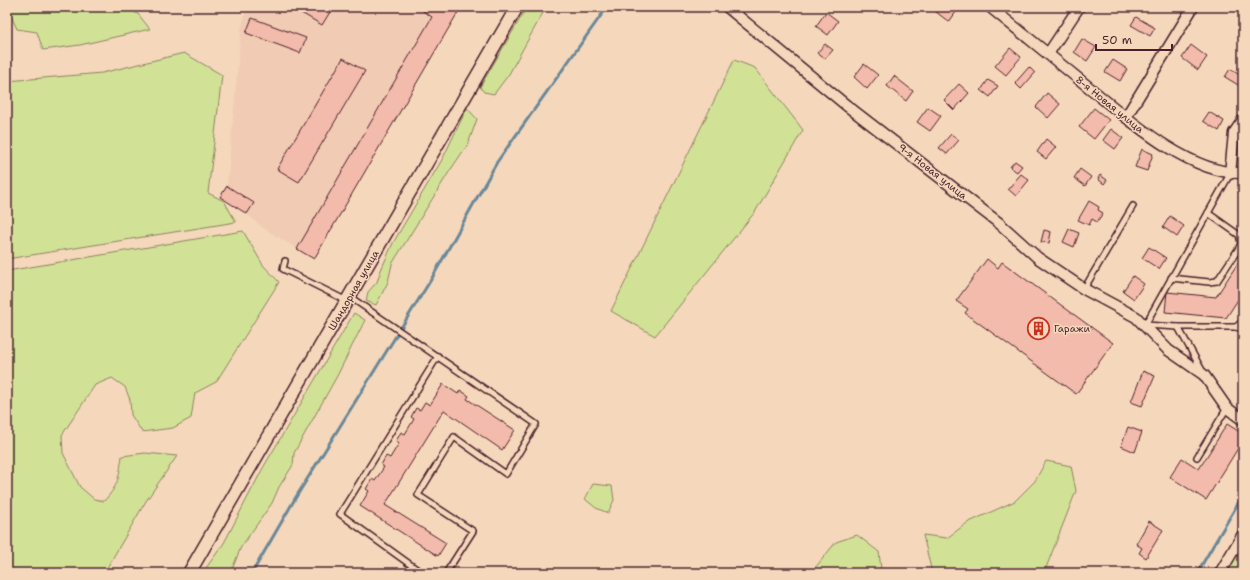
<svg xmlns="http://www.w3.org/2000/svg" width="1250" height="580" viewBox="0 0 1250 580" font-family="'Shantell Sans',sans-serif">
<rect width="100%" height="100%" fill="#f5d8bc"/>
<filter id="ink" filterUnits="userSpaceOnUse"><feTurbulence type="fractalNoise" baseFrequency=".025" numOctaves="2"/><feDisplacementMap in="SourceGraphic" scale="8" xChannelSelector="R" yChannelSelector="G"/><feConvolveMatrix kernelMatrix="1 2 1 2 8 2 1 2 1" color-interpolation-filters="sRGB"/></filter>
<g filter="url(#ink)">
<!-- built -->
<polygon fill="#f1cbb4" points="247,7 461,7 314,259 263,228 247,214 220,197 227,186 241,29"/>
<!-- green -->
<g fill="#d1e296" stroke="#8e8060">
<polygon points="7,7 123,7 138,14 150,29 80,45 43,50 37,32 17,29"/>
<polygon points="527,7 544,7 544,11 509,74 494,94 484,92 480,87"/>
<polygon points="184,53 222,75 208,193 224,201 236,222 7,259 7,81 102,73"/>
<polygon points="734,60 755,68 803,130 755,212 655,336 611,311"/>
<polygon points="467,108 477,119 468,144 449,172 392,264 388,282 376,305 366,301 368,292 377,282 381,270 393,243 443,158"/>
<path d="M243,231L263,265L279,282L216,382L195,393L191,418L173,428L142,432L131,415L130,400L125,387L112,378L95,385L62,435L63,453L80,487L94,499L104,501C119,485 119,477 122,456L145,453L177,456L146,501L104,573H7V271Z"/>
<polygon points="354,313 365,320 337,376 294,453 293,465 279,487 272,503 241,547 233,567 228,573 206,573 206,568 224,543 263,468"/>
<polygon points="1046,461 1071,466 1076,491 1044,573 932,573 923,535 947,538 967,523 1015,501 1035,481"/>
<polygon points="593,484 612,486 614,500 608,513 596,508 585,499"/>
<polygon points="857,535 879,552 881,569 879,573 811,573 836,542"/>
<polygon points="1243,544 1243,573 1226,573"/>
</g>
<g fill="none" stroke-linecap="round" stroke-linejoin="round">
<!-- stream -->
<g stroke="#6a8798" stroke-width="3">
<polyline points="252,573 296,497 432,278 497,162 607,7"/>
<polyline points="1197,573 1243,495"/>
</g>
</g>
<!-- building -->
<g fill="#f3bbab" stroke="#4a1f2b">
<polygon points="291,7 333,7 322,25"/>
<polygon points="426,7 461,7 314,259 297,249 432,17 423,11"/>
<polygon points="955,7 958,9 949,22 931,8"/>
<polygon points="826,12 838,21 828,35 816,26"/>
<polygon points="1136,17 1155,28 1150,36 1131,25"/>
<polygon points="252,18 306,38 300,53 246,33"/>
<polygon points="1082,39 1096,47 1087,61 1074,52"/>
<polygon points="825,44 833,50 825,59 817,53"/>
<polygon points="1191,45 1207,57 1198,70 1182,58"/>
<polygon points="1010,48 1021,57 1006,75 995,66"/>
<polygon points="343,58 365,71 299,182 277,169"/>
<polygon points="1113,60 1127,69 1120,81 1105,72"/>
<polygon points="864,64 878,75 867,89 854,77"/>
<polygon points="1029,67 1035,73 1021,89 1015,83"/>
<polygon points="1230,69 1243,77 1243,88 1225,77"/>
<polygon points="894,76 913,91 906,101 887,86"/>
<polygon points="988,80 998,86 990,97 981,90"/>
<polygon points="959,84 969,93 954,110 944,100"/>
<polygon points="1047,93 1060,104 1048,118 1036,107"/>
<polygon points="928,107 941,116 930,131 917,122"/>
<polygon points="1094,108 1109,120 1094,139 1079,127"/>
<polygon points="1209,112 1224,121 1219,131 1203,121"/>
<polygon points="1111,129 1123,138 1115,149 1103,140"/>
<polygon points="951,134 959,140 947,154 939,148"/>
<polygon points="1046,139 1056,147 1046,159 1037,152"/>
<polygon points="1142,149 1153,154 1147,171 1135,167"/>
<polygon points="1015,161 1022,166 1017,172 1010,167"/>
<polygon points="1080,169 1091,177 1085,186 1074,178"/>
<polygon points="1021,174 1029,180 1016,196 1008,189"/>
<polygon points="1100,175 1107,180 1104,184 1098,179"/>
<polygon points="227,186 254,203 247,214 220,197"/>
<polygon points="1089,201 1099,207 1098,210 1103,213 1097,222 1092,219 1089,225 1078,220"/>
<polygon points="1170,216 1184,226 1177,237 1163,227"/>
<polygon points="1069,229 1079,233 1074,247 1063,242"/>
<polygon points="1044,230 1051,232 1049,243 1041,242"/>
<polygon points="1149,247 1166,258 1159,269 1142,258"/>
<polygon points="1243,255 1243,292 1226,318 1165,312 1167,292 1216,297"/>
<polygon points="987,259 998,268 1002,262 1113,343 1076,394 965,313 968,309 956,301"/>
<polygon points="1133,276 1144,284 1134,299 1123,291"/>
<polygon points="1143,371 1155,376 1142,406 1131,402"/>
<polygon points="443,384 458,394 460,390 469,396 467,399 515,430 502,450 444,410 385,505 446,543 438,556 360,506 369,491 366,489 372,479 375,481 384,467 381,465 386,456 390,458 399,443 396,441 401,432 405,434 414,419 411,417 416,408 420,410 425,402 430,405"/>
<polygon points="1227,424 1243,434 1243,440 1206,500 1170,477 1182,458 1199,469"/>
<polygon points="1128,427 1142,432 1135,452 1121,446"/>
<polygon points="1149,521 1163,530 1146,558 1139,553 1142,548 1136,544"/>
</g>
<g fill="none" stroke-linecap="round" stroke-linejoin="round">
<defs>
<g id="service">
<polyline points="285,261 283,269 347,301"/>
<polyline points="1171,278 1209,282 1217,281 1239,248 1241,243 1239,235 1208,213"/>
<polyline points="1084,289 1133,206"/>
<polyline points="350,297 536,424 506,474 454,437 418,495 473,531 446,573"/>
<polyline points="1178,327 1145,325 1230,174"/>
<polyline points="1236,327 1243,321"/>
<polyline points="1203,372 1178,327 1236,327 1243,329"/>
<polyline points="1197,457 1227,408"/>
<polyline points="422,573 340,514 438,356"/>
</g>
<g id="minor">
<polyline points="727,7 846,105 999,223 1038,258 1084,289 1136,317 1168,350 1204,375 1227,408 1243,420"/>
<path d="M990,7C1020,31 1050,56 1080,80C1121,113 1188,175 1243,173"/>
<polyline points="1048,54 1079,7"/>
<polyline points="1126,117 1193,7"/>
<polyline points="1230,174 1234,133 1243,120"/>
<polyline points="1220,573 1243,534"/>
</g>
<polyline id="tertiary" points="189,573 517,7"/>
</defs>
<!-- service casing -->
<use href="#service" stroke="#4a1f2b" stroke-width="8"/>
<!-- minor casing -->
<use href="#minor" stroke="#4a1f2b" stroke-width="13"/>
<!-- tertiary casing -->
<use href="#tertiary" stroke="#4a1f2b" stroke-width="15"/>
<!-- service -->
<use href="#service" stroke="#f5d8bc" stroke-width="5"/>
<!-- minor -->
<use href="#minor" stroke="#f5d8bc" stroke-width="10"/>
<!-- tertiary -->
<use href="#tertiary" stroke="#f5d8bc" stroke-width="12"/>
</g>
</g>
<!-- icons -->
<defs>
<symbol id="building-ring" viewBox="-11 -11 22 22"><circle r="9.5" fill="#f5d8bc" stroke="#c8321e" stroke-width="1.5"/><path d="M-4-6H4V6H1V3H-1V6H-4ZM-2.5-4.3h1.7v1.8h-1.7ZM.8-4.3h1.7v1.8H.8ZM-2.5-1h1.7V.8h-1.7ZM.8-1h1.7V.8H.8Z" fill="#c8321e"/></symbol>
</defs>
<g fill-rule="evenodd">
<use href="#building-ring" x="1026" y="316" width="25" height="25"/>
</g>
<g text-anchor="middle" stroke-width="3" stroke-linejoin="round" paint-order="stroke">
<!-- street labels -->
<g font-size="10" fill="#4a1f2b" stroke="#f5d8bc">
<text transform="translate(1110 104) rotate(39)" y="4">8-я Новая улица</text>
<text transform="translate(933 171) rotate(38)" y="4">9-я Новая улица</text>
<text transform="translate(353 290) rotate(-60)" y="4">Шандорная улица</text>
</g>
<!-- poi labels -->
<g font-size="10" fill="#4a1f2b" stroke="#f5d8bc" text-anchor="start">
<text x="1054" y="332">Гаражи</text>
</g>
</g>
<!-- margin -->
<rect width="1250" height="580" fill="none" stroke="#f5d8bc" stroke-width="24"/>
<rect x="12" y="12" width="1226" height="556" fill="none" stroke="#4a1f2b" stroke-width="1.5" filter="url(#ink)"/>
<!-- scale -->
<path d="M1096 44v6h76v-6" fill="none" stroke="#4a1f2b" stroke-width="2"/>
<text x="1102" y="44" font-size="12" fill="#4a1f2b" stroke="#f5d8bc" stroke-width="3" paint-order="stroke">50 m</text>
</svg>
